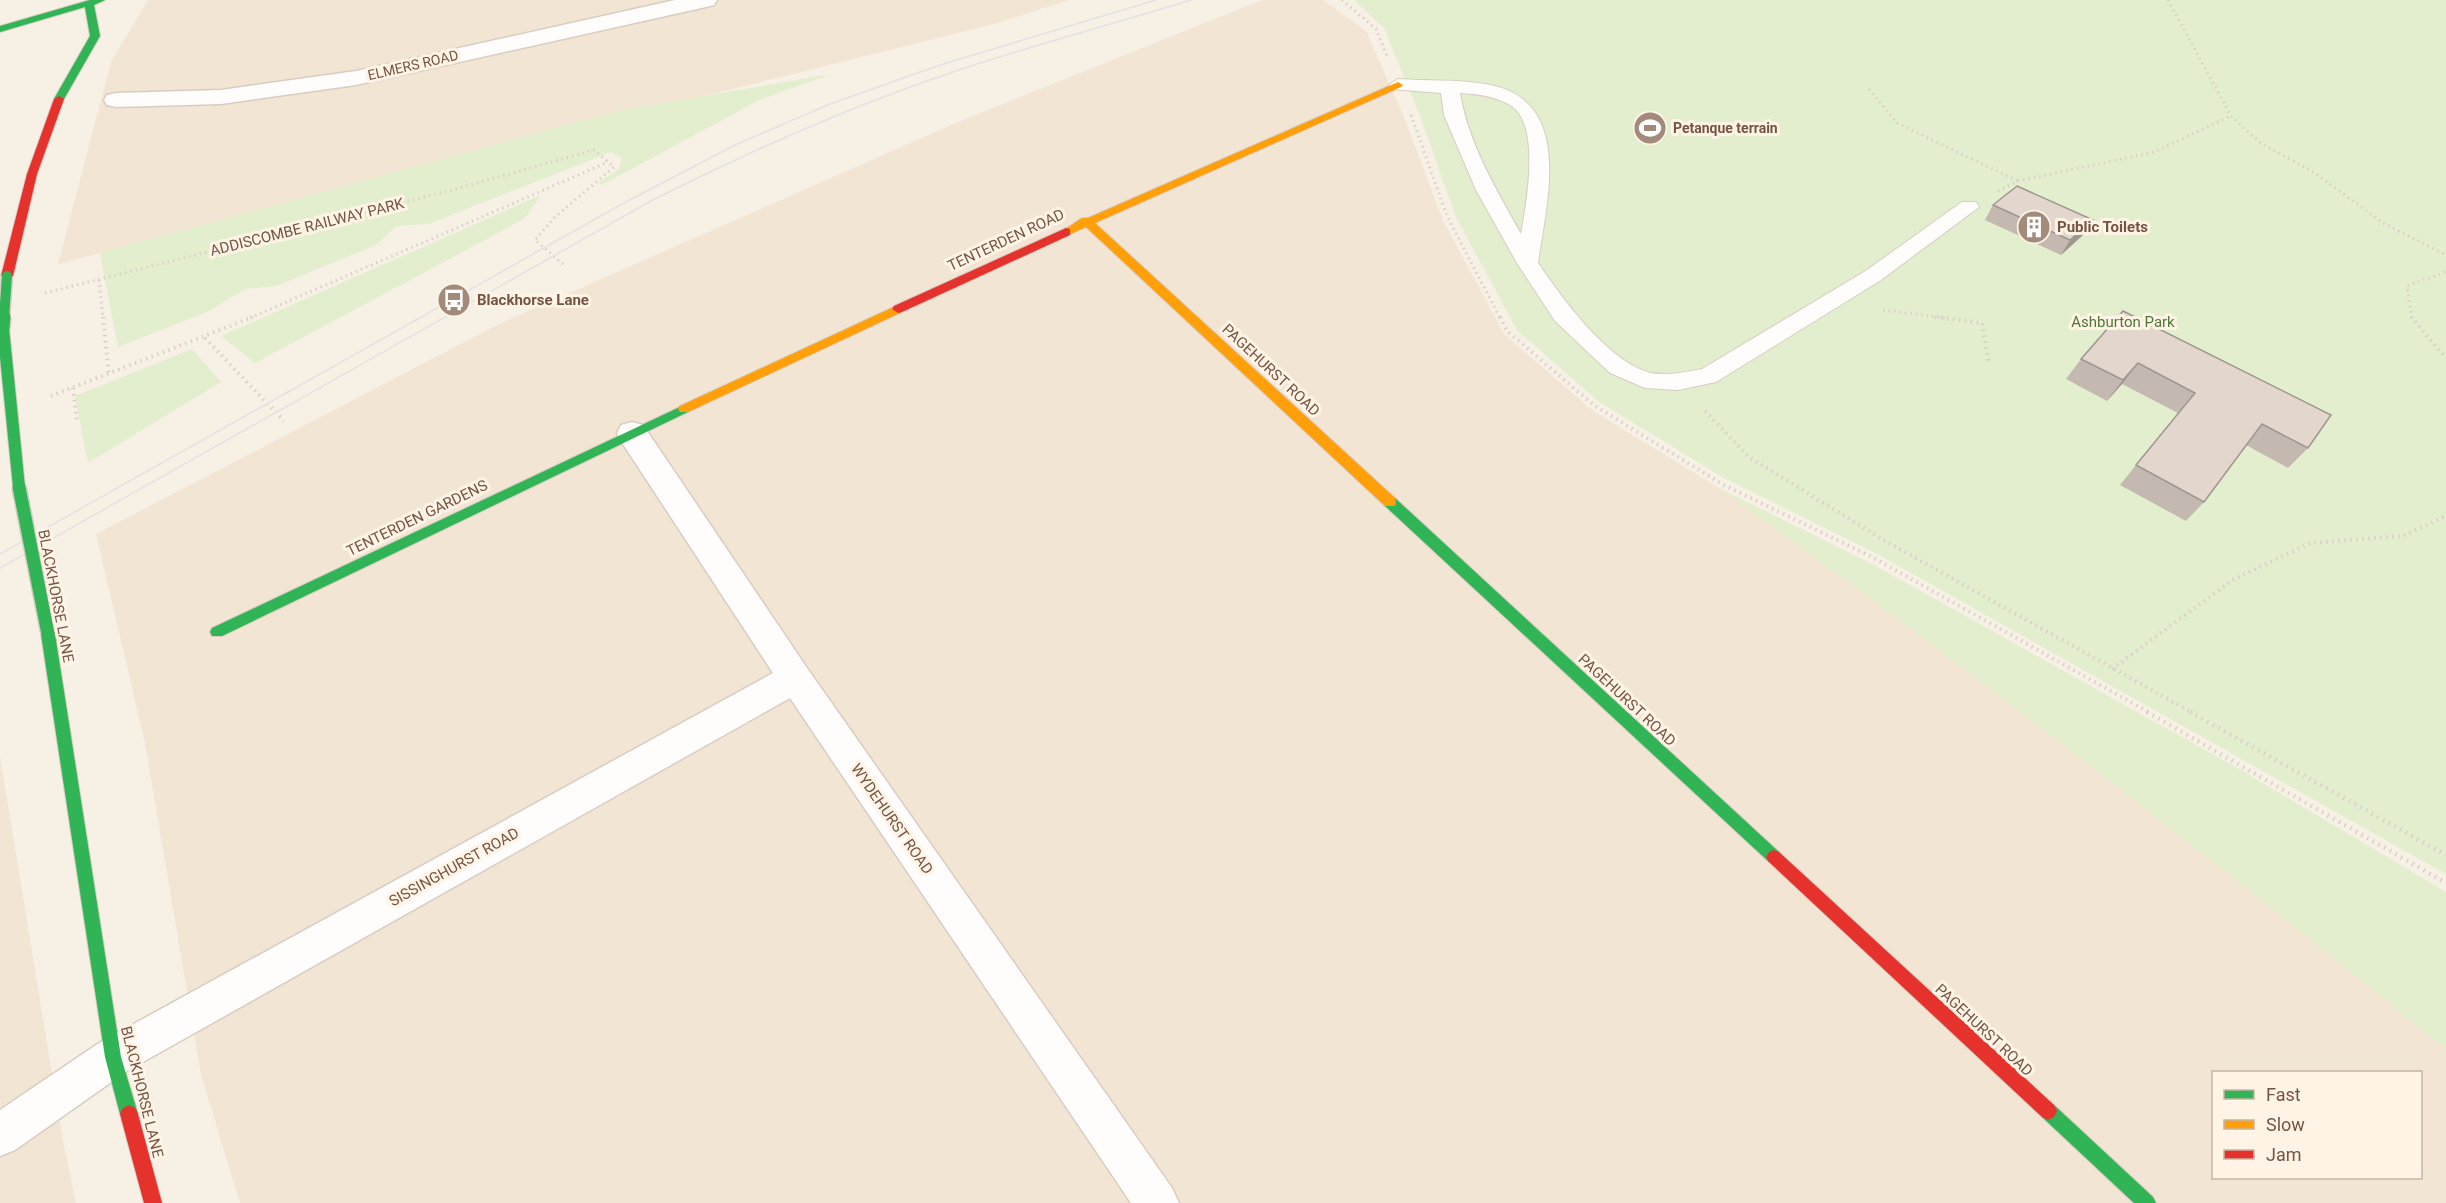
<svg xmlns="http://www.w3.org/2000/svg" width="2446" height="1203" viewBox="0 0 2446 1203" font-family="Roboto,sans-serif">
<rect width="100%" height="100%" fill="#f7f0e5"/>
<!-- residential -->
<g fill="#f3e5d4" fill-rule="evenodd">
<polygon points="148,0 1069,0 994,24 624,116 58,264 111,62"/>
<path d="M1262,0H1323L1366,31L1404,117L1443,220L1504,334L1592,410L1719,488L1858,587L2222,866L2446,1049V1203H240L201,1075L145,743L96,534L499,324L958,122ZM2214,1072H2420V1178H2214Z"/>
<polygon points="0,757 64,1146 76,1203 0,1203"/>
</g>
<!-- green -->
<g fill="#e2eece">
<polygon points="1354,0 2446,0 2446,874 1877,554 1724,478 1599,402 1517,330 1456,217 1420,116 1384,28"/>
<polygon points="831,74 759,100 602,185 598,183 619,169 622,158 611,152 428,224 396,226 376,245 276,286 245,289 209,311 118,347 100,253 617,111"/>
<polygon points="541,195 524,219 255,363 221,336"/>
<polygon points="192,349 221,382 88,463 75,396"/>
<path d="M1719,488L1874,565L2241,770L2446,892V1049C2209,856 1968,667 1719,488Z"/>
</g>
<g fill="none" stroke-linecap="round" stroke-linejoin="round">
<defs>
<path id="lane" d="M1398,79C1426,81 1457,79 1485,84C1575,98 1547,199 1538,263C1562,298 1605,358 1647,372C1664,377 1685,372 1702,369L1867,270L1962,202H1976L1979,207L1881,280L1716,382L1678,390L1645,388L1610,373L1555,321L1517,263L1476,190L1444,115L1441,93L1391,89L1389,85ZM1460,93C1477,94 1495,96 1510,105C1542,124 1526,205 1521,234C1497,191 1468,143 1460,93Z"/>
<g id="street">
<polygon points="675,0 717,0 714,5 706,7 356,85 221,104 116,107 107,105 104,100 107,95 116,93 221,90 356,71"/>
<polygon points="632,422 643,425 807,668 1172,1188 1179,1203 1131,1203 790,698 127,1071 15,1150 0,1156 0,1110 99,1043 773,673 621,441 617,433 621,425"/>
</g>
<g id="fast">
<polygon points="90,0 105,0 94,5 100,36 64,99 63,101 55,101 54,99 90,36 85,7 0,32 0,26"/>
<polygon points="3,324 9,328 25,487 19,492 13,487 0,357 0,325"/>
<polygon points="684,405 688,406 690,409 688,412 222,636 212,636 210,632 212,628"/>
<polygon points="1390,497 1395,498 1779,852 1782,857 1779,862 1774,864 1769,862 1385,506 1384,502 1385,498"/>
<polygon points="48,628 53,630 55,634 121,1057 138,1114 135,1120 129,1123 123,1120 120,1114 105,1057 41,634 43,630"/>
<polygon points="2048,1102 2054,1105 2153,1197 2156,1203 2134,1203 2042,1117 2039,1111 2042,1105"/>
</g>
<g id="slow">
<polygon points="1398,82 1403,85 1401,87 1095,223 1395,498 1396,502 1395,506 1385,506 1086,227 1066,236 1061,232 1082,218 1088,218"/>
<polygon points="898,305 902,306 902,312 688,412 680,412 678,409 680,406"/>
</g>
<g id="jam">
<polygon points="59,96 64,99 37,174 13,276 7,280 3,279 1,276 27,174 54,99"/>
<polygon points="1066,228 1070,229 1070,235 902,312 898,313 892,309 894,306"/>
<polygon points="1774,850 1779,852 2054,1105 2057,1111 2054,1117 2048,1120 2042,1117 1769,862 1766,857 1769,852"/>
<polygon points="129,1105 135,1108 138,1114 162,1203 144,1203 120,1114 123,1108"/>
</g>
</defs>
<!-- lane casing -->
<use href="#lane" stroke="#d8cdc3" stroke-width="2"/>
<!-- street casing -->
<use href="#street" stroke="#d8cdc3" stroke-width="3"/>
<!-- fast casing -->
<use href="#fast" stroke="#d9cdc4" stroke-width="2"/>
<!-- slow casing -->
<use href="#slow" stroke="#d9cdc4" stroke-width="2"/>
<!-- jam casing -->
<use href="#jam" stroke="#d9cdc4" stroke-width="2"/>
<!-- path-far2 -->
<g stroke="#d9cfca" stroke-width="3" stroke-dasharray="1.5 4" stroke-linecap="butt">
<polyline points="1342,0 1376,29 1387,56"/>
<polyline points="2168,0 2231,116 2259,142 2315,173 2383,223 2446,255"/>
<polyline points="1869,89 1897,123 2018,181"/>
<polyline points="1411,115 1447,216 1500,318"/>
<polyline points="1998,191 2018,181 2154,152 2231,116"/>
<polyline points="99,280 103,318"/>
<polyline points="45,293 452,190 594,150 614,167 555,217 535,240 564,265"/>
<polyline points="1883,310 1947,318"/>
<polyline points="250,318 608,162"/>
<polyline points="2412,318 2407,286 2446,272"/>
</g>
<!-- path-far1 -->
<g stroke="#d9cfca" stroke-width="4" stroke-dasharray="1.5 4.5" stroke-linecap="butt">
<polyline points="103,317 109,376"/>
<polyline points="1500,317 1507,331 1595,406 1722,484 1874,558 2150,713"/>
<polyline points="1935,317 1982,323 1989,364"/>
<polyline points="2411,317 2446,358"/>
<polyline points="205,338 284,421"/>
<polyline points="73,388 77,422"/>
<polyline points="51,396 253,317"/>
<polyline points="1705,411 1749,457 1887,542 2193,713"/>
<polyline points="2112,669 2234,579 2311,543 2403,536 2446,516"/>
</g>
<!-- path -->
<g stroke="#d9cfca" stroke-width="4.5" stroke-dasharray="1.5 5" stroke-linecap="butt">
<polyline points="2147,712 2446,883"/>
<polyline points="2190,712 2446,855"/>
</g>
<!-- lane -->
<use href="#lane" fill="#fefdfb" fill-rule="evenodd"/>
<!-- street -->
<use href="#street" fill="#fefdfb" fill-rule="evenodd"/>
<!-- fast -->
<use href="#fast" fill="#30b455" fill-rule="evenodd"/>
<!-- slow -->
<use href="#slow" fill="#ff9f0a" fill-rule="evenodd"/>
<!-- jam -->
<use href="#jam" fill="#e5322d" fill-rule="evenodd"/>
<!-- tram -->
<g stroke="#e3e1e3" stroke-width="1.5">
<polyline points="0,554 622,204 735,145 830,104 943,64 1156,0"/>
<path d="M0,568L651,201C750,151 851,106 956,71C1033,45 1113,24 1191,0"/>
</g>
<defs>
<polyline id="fast-bridge-far1" points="4,318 7,276"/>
<g id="fast-bridge">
<polyline points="3,328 4,317"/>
<polyline points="19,487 48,634"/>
</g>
</defs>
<!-- fast-bridge-far1 casing -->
<use href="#fast-bridge-far1" stroke="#d9cdc4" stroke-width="13" stroke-linecap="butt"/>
<!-- fast-bridge casing -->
<use href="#fast-bridge" stroke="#d9cdc4" stroke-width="16" stroke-linecap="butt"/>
<!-- fast-bridge-far1 -->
<use href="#fast-bridge-far1" stroke="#30b455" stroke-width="10"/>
<!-- fast-bridge -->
<use href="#fast-bridge" stroke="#30b455" stroke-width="13"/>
</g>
<!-- wall -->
<g fill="#c3b9b0">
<polygon points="1993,205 2083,235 2061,255 1985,220"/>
<polygon points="2123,311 2308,448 2288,468 2246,445 2204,502 2186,521 2120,485 2178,413 2122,384 2107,401 2066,379 2081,359"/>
</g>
<!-- shaded-wall -->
<g fill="#9f9690">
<polygon points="2093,220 2083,235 2061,255 2070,240"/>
<polygon points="2138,363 2122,384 2107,401 2123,380"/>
</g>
<!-- building -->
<g fill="#e3d7cd" stroke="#9f9690" stroke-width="1.5">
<polygon points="2017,186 2093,220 2070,240 1993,205"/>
<polygon points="2123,311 2331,415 2308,448 2262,424 2204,502 2136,465 2195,393 2138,363 2123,380 2081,359"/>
</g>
<!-- icons -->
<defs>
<symbol id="stadium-disc" viewBox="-11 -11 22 22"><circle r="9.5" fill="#a38b7c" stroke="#fff4e6"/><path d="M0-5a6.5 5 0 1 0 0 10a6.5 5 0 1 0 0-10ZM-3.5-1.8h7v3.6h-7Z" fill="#fff"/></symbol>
<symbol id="building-disc" viewBox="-11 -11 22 22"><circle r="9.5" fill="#a38b7c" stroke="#fff4e6"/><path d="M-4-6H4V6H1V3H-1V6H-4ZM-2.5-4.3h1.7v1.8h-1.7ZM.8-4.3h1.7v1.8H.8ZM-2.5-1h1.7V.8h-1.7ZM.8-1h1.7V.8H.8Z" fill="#fff"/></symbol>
<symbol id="bus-disc" viewBox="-11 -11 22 22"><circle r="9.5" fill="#a38b7c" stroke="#fff4e6"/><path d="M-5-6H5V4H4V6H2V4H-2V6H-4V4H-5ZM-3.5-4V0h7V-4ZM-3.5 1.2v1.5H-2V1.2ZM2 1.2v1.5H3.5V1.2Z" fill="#fff"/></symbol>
</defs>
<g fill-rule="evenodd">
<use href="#stadium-disc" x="1631" y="109" width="38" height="38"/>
<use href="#building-disc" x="2015" y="208" width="38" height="38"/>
<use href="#bus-disc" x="435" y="281" width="38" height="38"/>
</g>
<g text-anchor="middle" stroke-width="6" stroke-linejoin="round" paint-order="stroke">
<!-- far-street labels -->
<g font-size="14" fill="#765444" stroke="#fff4e6">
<text transform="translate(413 65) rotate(-13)" y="5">ELMERS ROAD</text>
</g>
<!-- far-poi labels -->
<g font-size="14" font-weight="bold" fill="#765444" stroke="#fff4e6" text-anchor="start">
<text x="1673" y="133">Petanque terrain</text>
</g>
<!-- street labels -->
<g font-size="15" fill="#765444" stroke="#fff4e6">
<text transform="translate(307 227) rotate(-14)" y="5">ADDISCOMBE RAILWAY PARK</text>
<text transform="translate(1006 240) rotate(-25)" y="5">TENTERDEN ROAD</text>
<text transform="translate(1271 370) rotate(43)" y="5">PAGEHURST ROAD</text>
<text transform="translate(417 518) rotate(-26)" y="5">TENTERDEN GARDENS</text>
<text transform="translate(56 596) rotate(79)" y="5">BLACKHORSE LANE</text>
<text transform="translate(1627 700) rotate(43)" y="5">PAGEHURST ROAD</text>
<text transform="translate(892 819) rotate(55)" y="5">WYDEHURST ROAD</text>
<text transform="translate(454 867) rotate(-29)" y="5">SISSINGHURST ROAD</text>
<text transform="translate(1984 1030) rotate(43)" y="5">PAGEHURST ROAD</text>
<text transform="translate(142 1092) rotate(76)" y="5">BLACKHORSE LANE</text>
</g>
<!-- poi labels -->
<g font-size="15" font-weight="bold" fill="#765444" stroke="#fff4e6" text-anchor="start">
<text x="2057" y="232">Public Toilets</text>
<text x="477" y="305">Blackhorse Lane</text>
</g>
<!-- park labels -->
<g font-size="15" fill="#4d7739" stroke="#fff4e6">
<text x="2123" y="327">Ashburton Park</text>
</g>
</g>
<!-- legend -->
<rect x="2212" y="1071" width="210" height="108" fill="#fff4e6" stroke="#c8b4a5" stroke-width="1.5"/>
<rect x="2224" y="1090" width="30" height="9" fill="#30b455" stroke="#c8b4a5" stroke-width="1.5"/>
<text x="2266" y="1101" font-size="18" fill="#765444">Fast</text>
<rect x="2224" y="1120" width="30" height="9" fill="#ff9f0a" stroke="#c8b4a5" stroke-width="1.5"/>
<text x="2266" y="1131" font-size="18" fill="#765444">Slow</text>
<rect x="2224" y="1150" width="30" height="9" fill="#e5322d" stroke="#c8b4a5" stroke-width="1.5"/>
<text x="2266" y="1161" font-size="18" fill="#765444">Jam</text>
</svg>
